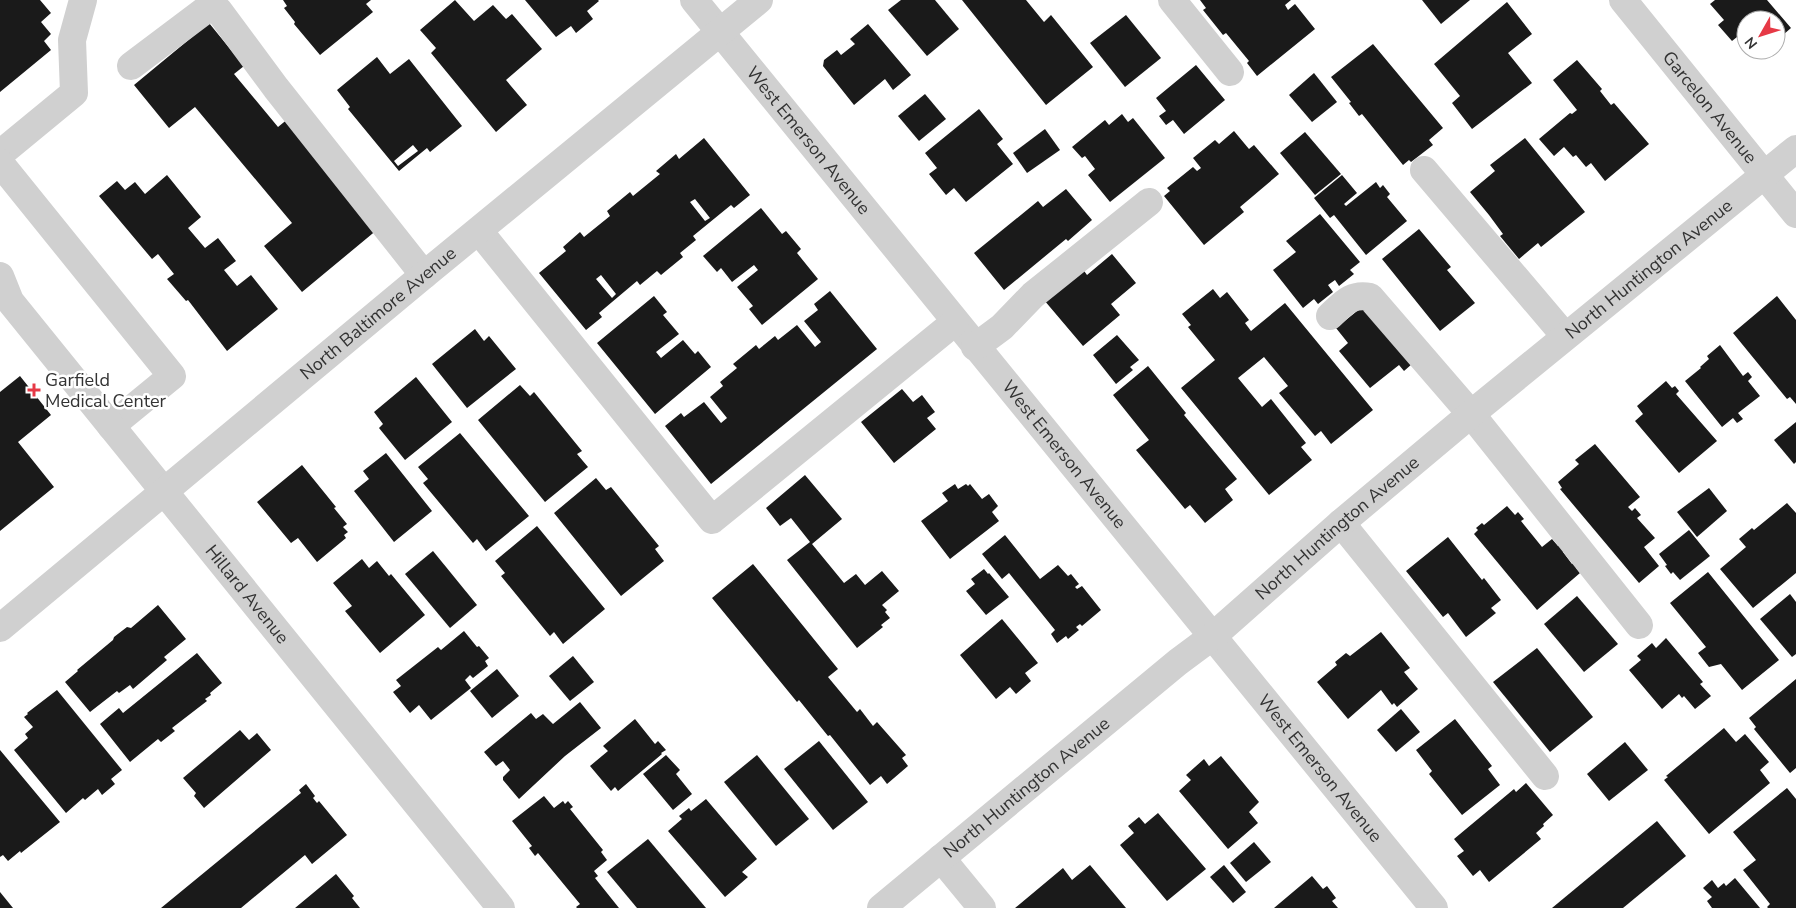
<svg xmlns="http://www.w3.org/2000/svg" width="1796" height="908" viewBox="0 0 1796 908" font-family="'Nunito Sans',sans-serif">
<rect width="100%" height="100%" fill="#fff"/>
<!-- building -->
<g fill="#1a1a1a" fill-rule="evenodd">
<polygon points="0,0 40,0 51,13 41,22 51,34 44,41 51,50 0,92"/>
<polygon points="283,0 371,0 366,4 373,12 320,55 294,24 295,22 284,8 287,6"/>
<polygon points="455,0 474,21 493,5 506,19 512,14 542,49 506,80 527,105 496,132 431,53 436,48 420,30"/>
<polygon points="525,0 598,0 599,1 587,11 593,19 576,33 571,26 556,37"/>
<polygon points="901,0 935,0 959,29 927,56 888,10"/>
<polygon points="962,0 1026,0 1044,22 1051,15 1093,67 1046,105"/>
<polygon points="1200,0 1291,0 1285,5 1288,10 1295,4 1315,29 1257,76 1247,63 1249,61 1226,33 1223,35 1203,10 1206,8"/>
<polygon points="1422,0 1470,0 1441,24"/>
<polygon points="1715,0 1767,0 1791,28 1776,41 1776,20 1746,20 1746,48 1737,37 1732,41 1718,25 1724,20 1710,4"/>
<polygon points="1507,2 1532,34 1508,53 1532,83 1472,129 1452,103 1460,96 1434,64"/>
<polygon points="1126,15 1161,58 1125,87 1090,43"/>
<polygon points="209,23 244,66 234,74 278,127 289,118 378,229 302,292 264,246 292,223 195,107 169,128 134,85"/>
<polygon points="868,24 911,75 893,90 885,79 854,105 823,66 824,60 837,50 841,55 855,44 850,39"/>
<polygon points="1373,44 1443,128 1429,140 1433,145 1411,162 1409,160 1403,165 1362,114 1359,116 1349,103 1351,102 1331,77"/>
<path d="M377,57L390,74L409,59L462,126L430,152L427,148L399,171L348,109L350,107L337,90ZM413,145L418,151L398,166L394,161Z"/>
<polygon points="1577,60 1602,89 1600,91 1611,105 1614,103 1649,144 1605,181 1591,163 1586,167 1576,155 1573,157 1564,147 1554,156 1539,139 1570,113 1572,114 1577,110 1553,80"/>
<polygon points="1196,65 1225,100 1184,134 1173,120 1166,125 1159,116 1166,111 1156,98"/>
<polygon points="1314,73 1337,102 1312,122 1289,95"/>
<polygon points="925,94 946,119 919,141 898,116"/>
<polygon points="979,109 1003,139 997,144 1013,164 966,202 954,188 946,195 929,174 937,168 925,153"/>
<polygon points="1122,114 1128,122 1133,118 1165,158 1110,202 1088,175 1095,169 1085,156 1082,158 1072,147 1105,120 1109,125"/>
<polygon points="1045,129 1060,150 1027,173 1013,153"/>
<polygon points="1234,131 1249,149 1254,145 1279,174 1240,207 1244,212 1204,245 1164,196 1170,191 1167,188 1193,167 1197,171 1201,168 1193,158 1215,140 1219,144"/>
<polygon points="1305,132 1341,174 1315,195 1280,153"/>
<path d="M704,138L750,195L734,208L731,205L693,236L696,240L680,253L683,257L661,275L657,271L640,285L637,281L599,313L602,317L586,330L539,273L566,251L563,247L580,232L584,237L610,216L607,211L630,192L633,196L660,174L656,171L676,154L679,159ZM695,199L710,218L705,221L690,202ZM601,275L616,294L612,298L596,279Z"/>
<polygon points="1525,138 1585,212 1541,247 1538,243 1519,259 1500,236 1503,234 1489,215 1470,192 1495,171 1490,165"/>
<polygon points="167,175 201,217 188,228 205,248 218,238 236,261 224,270 237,286 251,275 278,309 227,351 188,300 186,301 167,279 174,274 158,254 152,259 99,196 117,181 125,190 135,182 145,194"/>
<polygon points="1342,175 1357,193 1344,204 1346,206 1376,182 1380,188 1383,185 1390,194 1387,197 1407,221 1366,255 1334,215 1330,218 1314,198"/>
<polygon points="1066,189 1092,220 1068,241 1066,239 1004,290 974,253 1038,201 1043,207"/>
<polygon points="761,208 782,234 786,231 801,249 797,253 818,279 762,325 749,309 753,306 737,287 758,270 754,265 732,282 721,268 717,272 703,256"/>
<polygon points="1320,214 1360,262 1350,270 1354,274 1339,286 1335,280 1328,285 1333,292 1318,304 1314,299 1303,308 1273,270 1296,252 1286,241"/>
<polygon points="1419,229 1451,267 1447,270 1475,303 1440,331 1382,259"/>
<polygon points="1112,254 1136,283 1111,304 1120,315 1083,346 1044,300 1082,268 1087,275"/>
<polygon points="1213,289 1220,298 1227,292 1249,320 1245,323 1251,331 1285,303 1373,410 1331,444 1321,431 1315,436 1279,393 1288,386 1264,357 1238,378 1262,407 1271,399 1306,443 1301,447 1312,460 1269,495 1181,388 1215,360 1188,327 1191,325 1182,314"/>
<polygon points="830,291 877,349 711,484 665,426 681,413 684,417 704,402 721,423 727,418 710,397 723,386 720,382 737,368 733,364 756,345 759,349 775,336 778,340 797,325 815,347 821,342 804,321 818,310 814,304"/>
<polygon points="654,296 667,312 663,315 679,334 656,352 661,358 683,340 695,354 698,351 711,367 655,414 597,343"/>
<polygon points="1777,296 1796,320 1796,404 1790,397 1787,399 1733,333"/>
<polygon points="1367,303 1412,364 1404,371 1399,365 1370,388 1339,351 1348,343 1336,328"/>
<polygon points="475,329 484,341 489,336 516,369 467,408 432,364"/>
<polygon points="1117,335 1139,360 1130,367 1133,370 1116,384 1093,355"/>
<polygon points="1720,345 1743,376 1748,372 1752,377 1748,381 1760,396 1738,413 1743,419 1737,423 1733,418 1722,427 1685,381 1701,368 1700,367 1709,359 1707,356"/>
<polygon points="1148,366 1186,413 1184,415 1237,479 1225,489 1233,500 1205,523 1190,505 1185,509 1136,450 1149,440 1113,395"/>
<polygon points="20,376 51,415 18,442 54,487 0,531 0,392"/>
<polygon points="416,377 452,422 405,460 379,428 383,424 374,412"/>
<polygon points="1666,381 1672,388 1675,386 1679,391 1676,394 1717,441 1679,473 1635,421 1643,414 1637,406"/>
<polygon points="520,385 530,396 534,392 582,451 577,454 588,467 545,502 478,420"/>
<polygon points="902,389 913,402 922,395 935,412 927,418 936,429 894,463 861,422"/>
<polygon points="1796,422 1796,462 1794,464 1774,440"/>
<polygon points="460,433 529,516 486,551 477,539 473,543 423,483 428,479 418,467"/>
<polygon points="1595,444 1640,497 1628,507 1632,511 1635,508 1641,515 1637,518 1655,538 1644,547 1659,566 1639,583 1560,489 1562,488 1558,482 1579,464 1575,460"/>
<polygon points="386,453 432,511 394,542 354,491 369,479 363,471"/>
<polygon points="302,465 336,507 334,508 347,524 343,527 348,532 344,535 346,538 317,562 298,538 291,543 257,502"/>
<polygon points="805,475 842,519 812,544 844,583 856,574 865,585 882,571 899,591 882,605 887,610 885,612 890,618 881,625 883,627 857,648 787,560 810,542 791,518 780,526 766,508"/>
<polygon points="596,478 606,490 611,487 659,546 655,549 664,561 621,596 554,513"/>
<polygon points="955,484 958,489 966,484 968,486 970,484 982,499 989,494 998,506 992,512 999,521 950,559 921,521 948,501 942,493"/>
<polygon points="1709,488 1727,511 1697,537 1677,512"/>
<polygon points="1787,503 1796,513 1796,573 1753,608 1720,569 1746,547 1739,539 1752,528 1754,530"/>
<polygon points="1507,506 1515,515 1518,512 1524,519 1521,521 1542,547 1552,539 1558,546 1562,543 1567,549 1563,552 1572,564 1575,562 1578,566 1576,568 1580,573 1537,610 1474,534 1478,530 1476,528 1482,523 1484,525"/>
<polygon points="537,526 605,609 563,644 554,632 550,636 501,576 505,573 495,561"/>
<polygon points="1689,530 1710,556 1680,580 1673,572 1671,574 1665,566 1667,565 1659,554"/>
<polygon points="1005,535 1040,579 1058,565 1068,576 1071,574 1079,584 1075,587 1077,589 1082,586 1101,610 1082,626 1080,624 1076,627 1079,630 1068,639 1066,636 1057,643 1051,634 1055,630 1009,573 1002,579 982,554"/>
<polygon points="1448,537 1482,580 1484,578 1501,600 1491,608 1496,613 1466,637 1448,613 1443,617 1406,571"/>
<polygon points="433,551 477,605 450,628 405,574"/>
<polygon points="362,559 369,568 377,561 389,576 391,574 425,615 380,653 345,611 352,606 333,583"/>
<polygon points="753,564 838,669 828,677 857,712 860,709 873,726 877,722 906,755 902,758 908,766 887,784 881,776 870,785 830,735 828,736 799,700 797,702 712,598"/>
<polygon points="984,569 988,574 989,573 1009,597 986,615 966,591 975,584 971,579"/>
<polygon points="1708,572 1779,660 1742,690 1721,664 1709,667 1698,653 1706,647 1670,603"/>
<polygon points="1790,594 1796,602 1796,654 1792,657 1760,619"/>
<polygon points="1577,596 1618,644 1584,672 1544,624"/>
<polygon points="158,605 186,639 164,657 167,660 133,689 130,685 119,693 117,691 90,712 65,682 78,671 77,670 113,640 114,637 127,627 131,628"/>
<polygon points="1002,619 1038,663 1025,673 1031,681 1016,694 1010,687 996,699 960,655"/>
<polygon points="464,631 477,647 479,646 489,658 485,661 488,666 473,678 470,675 465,680 471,688 431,720 419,705 410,713 393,692 401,686 396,680 438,647 441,650"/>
<polygon points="1381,632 1410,668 1404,672 1418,689 1397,707 1394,703 1392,705 1381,690 1348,719 1317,682 1337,665 1335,662 1346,653 1350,656"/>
<polygon points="1666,638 1703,682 1700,684 1711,696 1695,709 1684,696 1682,698 1679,694 1662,709 1629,670 1641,660 1637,656 1652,643 1656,648"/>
<polygon points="1537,648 1593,717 1550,752 1493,682"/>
<polygon points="197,653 222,683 210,693 211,695 205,699 207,701 172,728 175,731 161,742 158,739 130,762 100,724 119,708 123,713"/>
<polygon points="573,656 594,682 570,701 549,676"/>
<polygon points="497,669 519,696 492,718 470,691"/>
<polygon points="1796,679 1796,768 1790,773 1754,729 1756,727 1749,718"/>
<polygon points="57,690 122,770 111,779 115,784 102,795 98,789 85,800 83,798 66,813 14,750 28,738 25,734 33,727 24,717 28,714 27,713"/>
<polygon points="580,702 601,728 565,756 519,799 503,780 503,777 510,770 503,761 496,766 484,752 531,713 536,719 543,714 553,724"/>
<polygon points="1401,709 1420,732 1396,752 1377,730"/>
<polygon points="635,719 655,744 658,741 666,750 661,753 662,754 618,791 615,787 611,791 590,766 608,751 603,746"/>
<polygon points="1455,719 1492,766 1488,769 1500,785 1462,815 1429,774 1432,771 1416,750"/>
<polygon points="1724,728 1736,742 1745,734 1769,762 1760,770 1770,783 1709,834 1664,780 1668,777 1666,776"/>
<polygon points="240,730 249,740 257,733 271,750 204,808 194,796 196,793 183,778"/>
<polygon points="819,741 868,802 833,830 784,769"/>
<polygon points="1625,742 1648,770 1609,801 1587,774"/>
<polygon points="0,750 60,822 21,853 20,851 8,861 3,855 0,857"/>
<polygon points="666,755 680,770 676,774 692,794 673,810 643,774"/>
<polygon points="757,755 809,819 776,846 724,782"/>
<polygon points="1221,756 1259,802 1249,812 1258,823 1228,849 1179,791 1191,780 1186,775 1204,759 1209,766"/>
<polygon points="1526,783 1553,815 1543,824 1544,826 1536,833 1541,839 1489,882 1480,870 1473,876 1457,856 1464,851 1454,839 1514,789 1516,792"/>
<polygon points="306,784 315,796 313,798 317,803 319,801 347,835 312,864 305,855 241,908 161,908 301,793 299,790"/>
<polygon points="1787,788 1796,799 1796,908 1768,908 1767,907 1770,904 1743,870 1756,860 1733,832"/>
<polygon points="544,796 554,808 563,801 565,804 568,801 573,807 570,809 603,850 601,852 607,860 594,871 598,876 595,878 619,908 577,908 576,907 580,904 538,853 535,856 529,848 532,846 512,821"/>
<polygon points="706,799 757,859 742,872 748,877 725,897 668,831 682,819 679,816 689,808 691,811"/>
<polygon points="1158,813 1206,869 1167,901 1120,845 1134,833 1128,826 1139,817 1145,824"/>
<polygon points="1657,821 1686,856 1623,908 1552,908"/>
<polygon points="648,839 706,908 637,908 607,872"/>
<polygon points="1254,842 1271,862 1246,882 1230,863"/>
<polygon points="1090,865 1126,908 1015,908 1063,868 1072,880"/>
<polygon points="1224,865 1246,892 1233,903 1210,877"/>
<polygon points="336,874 354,896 352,898 360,908 295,908"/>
<polygon points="1312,876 1323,889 1327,886 1336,898 1332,901 1338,908 1274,908"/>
<polygon points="1735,878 1760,908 1712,908 1707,901 1712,897 1703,888 1712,880 1718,888 1724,883 1726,886"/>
<polygon points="0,892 13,908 0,908"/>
</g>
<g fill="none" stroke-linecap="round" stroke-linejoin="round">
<!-- minor -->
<g stroke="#d0d0d0" stroke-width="28">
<path id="s1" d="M694,0L1434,908"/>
<polyline points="1172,0 1230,72"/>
<path id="s2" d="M1623,0L1796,214"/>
<polyline points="131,66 208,8 219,11 276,88 424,275"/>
<polyline points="0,154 74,93 72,40 83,0"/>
<polyline points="0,163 172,376 111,426"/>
<polyline points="1424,170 1565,336"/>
<polyline points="479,231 712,520 955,322"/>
<path id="s3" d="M0,276L10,301L501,908"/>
<path d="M1330,316C1343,304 1351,293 1370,297L1471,414L1639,625"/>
<polyline points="975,347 1002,327 1033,295 1149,202"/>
<polyline points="1341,523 1545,776"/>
<path id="s4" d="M0,628L424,275L759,0"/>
<polyline points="941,858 982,908"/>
<path id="s5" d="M881,908L1178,662L1213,636L1341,523L1471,414L1796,149"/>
</g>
</g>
<!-- markers -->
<path fill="#e63946" stroke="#fff" stroke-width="2" d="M31.5 382.5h5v5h5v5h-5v5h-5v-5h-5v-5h5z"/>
<g text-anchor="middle" stroke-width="5" stroke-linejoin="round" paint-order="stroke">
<!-- street labels -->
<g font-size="18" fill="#333" stroke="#fff">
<text dy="6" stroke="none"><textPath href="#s2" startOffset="138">Garcelon Avenue</textPath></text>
<text dy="6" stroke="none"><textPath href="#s1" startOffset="181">West Emerson Avenue</textPath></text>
<text dy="6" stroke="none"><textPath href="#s5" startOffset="999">North Huntington Avenue</textPath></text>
<text dy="6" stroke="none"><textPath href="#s4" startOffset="492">North Baltimore Avenue</textPath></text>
<text dy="6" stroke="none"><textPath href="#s1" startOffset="586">West Emerson Avenue</textPath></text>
<text dy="6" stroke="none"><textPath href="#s5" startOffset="594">North Huntington Avenue</textPath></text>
<text dy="6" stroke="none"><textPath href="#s3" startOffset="404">Hillard Avenue</textPath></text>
<text dy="6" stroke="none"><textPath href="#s1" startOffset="991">West Emerson Avenue</textPath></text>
<text dy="6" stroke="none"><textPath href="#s5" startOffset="189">North Huntington Avenue</textPath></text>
</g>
<!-- poi labels -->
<g font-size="18" fill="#333" stroke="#fff" text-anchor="start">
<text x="45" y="386">Garfield<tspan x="45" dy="21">Medical Center</tspan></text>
</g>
</g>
<!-- north arrow -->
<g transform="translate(1761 35) rotate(231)"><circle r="24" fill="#ffffff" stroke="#adadad"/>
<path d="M0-4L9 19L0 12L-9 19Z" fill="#e63946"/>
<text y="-8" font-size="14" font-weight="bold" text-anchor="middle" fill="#333333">N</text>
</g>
</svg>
